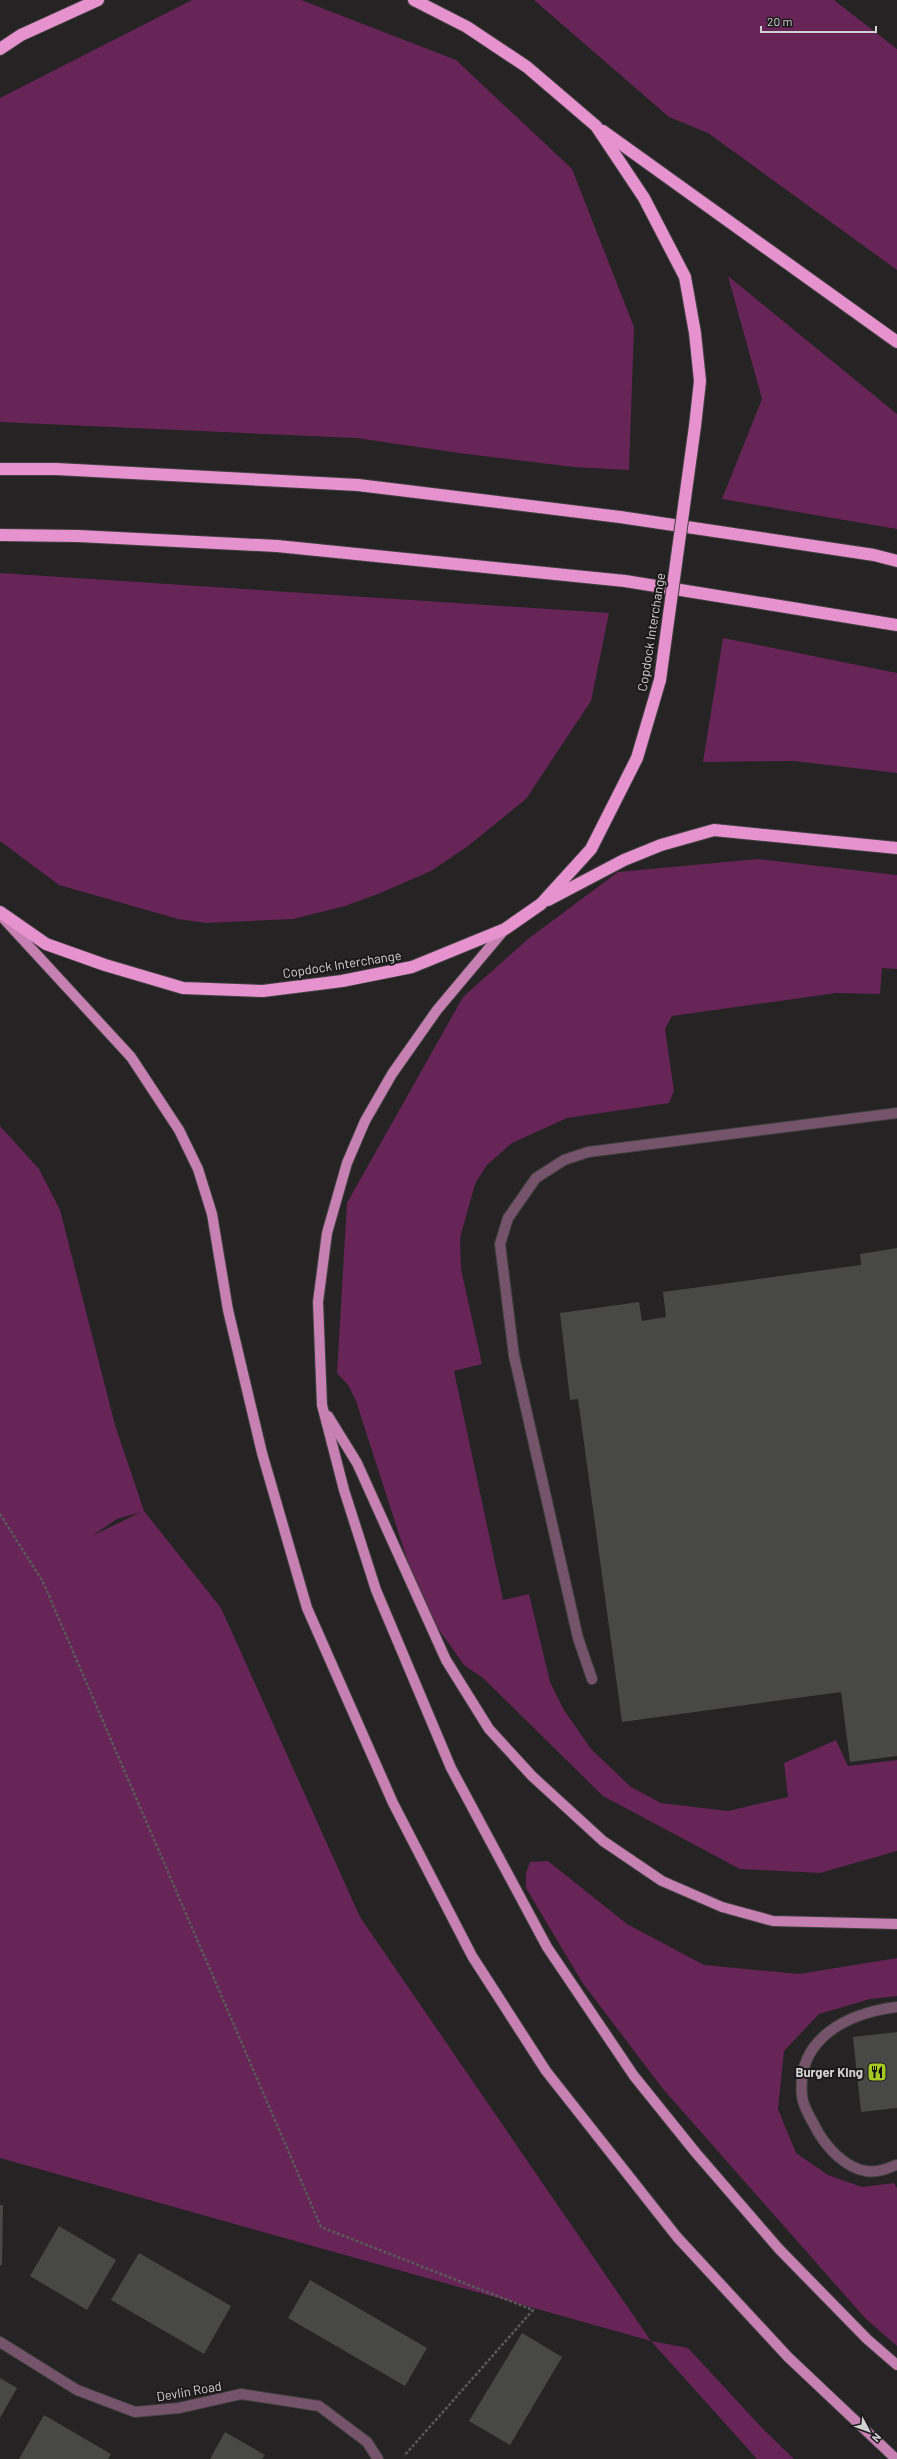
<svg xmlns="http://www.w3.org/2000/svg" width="897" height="2459" viewBox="0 0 897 2459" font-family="Barlow,sans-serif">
<rect width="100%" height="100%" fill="#252324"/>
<!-- green -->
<g fill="#662556" fill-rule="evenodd">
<polygon points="192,0 301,0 456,60 572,169 634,327 629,470 574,467 466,454 356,438 0,422 0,98"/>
<polygon points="534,0 834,0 897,49 897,270 708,133 669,117"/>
<polygon points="728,276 897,414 897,529 722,499 762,399"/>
<polygon points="0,573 609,613 591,701 526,799 468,846 431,871 378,894 345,906 293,919 206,923 178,919 59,885 0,841"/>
<polygon points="723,638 897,673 897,773 794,761 703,762"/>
<polygon points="758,859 897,875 897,969 882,968 880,994 836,993 672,1016 665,1029 674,1091 669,1103 567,1118 512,1143 487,1165 475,1184 460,1238 461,1269 482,1364 454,1371 503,1600 529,1594 550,1682 564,1710 591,1749 631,1787 661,1803 728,1811 788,1797 784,1763 836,1740 848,1766 897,1760 897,1851 820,1873 740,1869 603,1796 483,1678 464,1665 430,1617 417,1590 356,1401 348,1385 337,1373 347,1203 463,997 528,939 618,872"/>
<path d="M0,1126L39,1169L60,1210L115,1425L144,1511L221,1608L360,1917L651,2341L688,2348L763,2429L794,2459H757L651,2341L0,2158ZM141,1512L92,1536L117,1519Z"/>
<polygon points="548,1861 627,1924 704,1965 799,1974 897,1958 897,1996 870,1999 819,2014 784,2051 778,2109 796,2153 828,2175 862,2187 894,2183 897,2188 897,2346 865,2318 663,2089 582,1982 526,1888 526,1873 530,1862"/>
</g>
<!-- building -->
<g fill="#484846">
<polygon points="897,1248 897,1756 850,1762 841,1692 622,1722 578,1399 570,1400 560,1313 639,1302 642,1321 666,1317 663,1292 861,1265 860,1254"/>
<polygon points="897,2032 897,2108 861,2112 853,2037"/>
<polygon points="0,2205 3,2205 2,2265 0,2265"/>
<polygon points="59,2226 116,2260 87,2310 30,2276"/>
<polygon points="139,2253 231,2306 204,2354 111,2300"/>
<polygon points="310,2280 427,2348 405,2386 288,2318"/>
<polygon points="522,2333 562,2357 510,2445 469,2421"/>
<polygon points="0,2378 17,2388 0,2418"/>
<polygon points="44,2415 111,2454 108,2459 19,2459"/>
<polygon points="225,2432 265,2455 262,2459 210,2459"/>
</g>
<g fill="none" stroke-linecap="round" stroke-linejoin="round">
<defs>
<g id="minor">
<polyline points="592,1679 578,1638 514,1356 500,1244 508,1218 536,1178 564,1160 588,1152 897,1113"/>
<path d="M896,2165C887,2169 877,2173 866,2171C846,2168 828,2149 818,2132C813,2122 803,2108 802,2096C796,2038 848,2013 897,2007"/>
<polyline points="0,2342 77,2390 135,2412 179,2408 241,2394 319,2406 367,2442 378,2459"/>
</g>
<g id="major">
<polyline points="4,919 131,1057 179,1130 198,1169 212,1214 228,1310 262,1453 307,1608 393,1803 472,1956 546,2071 677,2237 788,2357 896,2459"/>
<polyline points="505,929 437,1010 392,1074 365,1121 347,1163 327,1233 318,1302 322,1405 344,1490 376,1590 451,1768 547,1947 634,2076 696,2153 779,2249 867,2339 897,2365"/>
<polyline points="328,1416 357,1463 446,1660 489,1729 532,1776 603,1841 662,1881 722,1907 773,1921 897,1924"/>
</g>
<g id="highway">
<polyline points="414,0 467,27 527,67 596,126 644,198 685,277 695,333 700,381 695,426"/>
<polyline points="0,49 21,35 98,0"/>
<polyline points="603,131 897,342"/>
<polyline points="0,469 56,469 358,485 620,517 874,555 897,561"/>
<polyline points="0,535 78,536 277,546 625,581 897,625"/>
<polyline points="548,900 624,860 661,845 714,830 897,848"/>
<polyline points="0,912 46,944 105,965 183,988 263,991 342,981 412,967 505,929 541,904 591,849 637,758 660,680"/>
</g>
</defs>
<!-- minor casing -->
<use href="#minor" stroke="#413f40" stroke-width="12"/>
<!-- major casing -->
<use href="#major" stroke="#413f40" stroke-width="12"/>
<!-- highway casing -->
<use href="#highway" stroke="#413f40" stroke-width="14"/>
<!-- path -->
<polyline stroke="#5b595a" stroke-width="2.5" stroke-dasharray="3 2" stroke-linecap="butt" points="0,1514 43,1582 321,2227 533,2310 404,2456"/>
<!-- minor -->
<use href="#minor" stroke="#75536a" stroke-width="10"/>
<!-- major -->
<use href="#major" stroke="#c680b2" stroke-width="10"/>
<!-- highway -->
<use href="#highway" stroke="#e692ce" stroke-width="12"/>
<defs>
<polyline id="highway-bridge" points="660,680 695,426"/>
</defs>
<!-- highway-bridge casing -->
<use href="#highway-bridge" stroke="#413f40" stroke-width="14" stroke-linecap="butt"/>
<!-- highway-bridge -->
<use href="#highway-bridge" stroke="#e692ce" stroke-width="12"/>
</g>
<!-- icons -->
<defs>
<symbol id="restaurant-square" viewBox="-11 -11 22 22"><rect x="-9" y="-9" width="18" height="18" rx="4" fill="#a5c822" stroke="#1c191b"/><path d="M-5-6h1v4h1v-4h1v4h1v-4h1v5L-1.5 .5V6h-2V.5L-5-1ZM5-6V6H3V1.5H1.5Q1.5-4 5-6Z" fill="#111"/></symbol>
</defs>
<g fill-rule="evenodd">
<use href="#restaurant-square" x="866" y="2061" width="22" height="22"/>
</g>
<g text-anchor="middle" stroke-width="4" stroke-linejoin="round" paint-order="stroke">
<!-- street labels -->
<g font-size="13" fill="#d2d1d2" stroke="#1c191b">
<text transform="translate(651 632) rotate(-81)" y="5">Copdock Interchange</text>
<text transform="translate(342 964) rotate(-9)" y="5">Copdock Interchange</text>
<text transform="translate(189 2391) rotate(-10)" y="5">Devlin Road</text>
</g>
<!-- poi labels -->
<g font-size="13" font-weight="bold" fill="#d2d1d2" stroke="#1c191b" text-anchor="end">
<text x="863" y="2077">Burger King</text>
</g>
</g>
<!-- north arrow -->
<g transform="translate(869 2431) rotate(131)" stroke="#1c191b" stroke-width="3" paint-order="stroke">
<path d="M0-3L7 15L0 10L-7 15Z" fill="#d2d1d2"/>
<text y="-6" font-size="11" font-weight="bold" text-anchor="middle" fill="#d2d1d2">N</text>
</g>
<!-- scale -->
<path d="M761 26v6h115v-6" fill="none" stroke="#d2d1d2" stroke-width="2"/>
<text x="767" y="26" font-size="12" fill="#d2d1d2" stroke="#1c191b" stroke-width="3" paint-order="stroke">20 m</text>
</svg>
